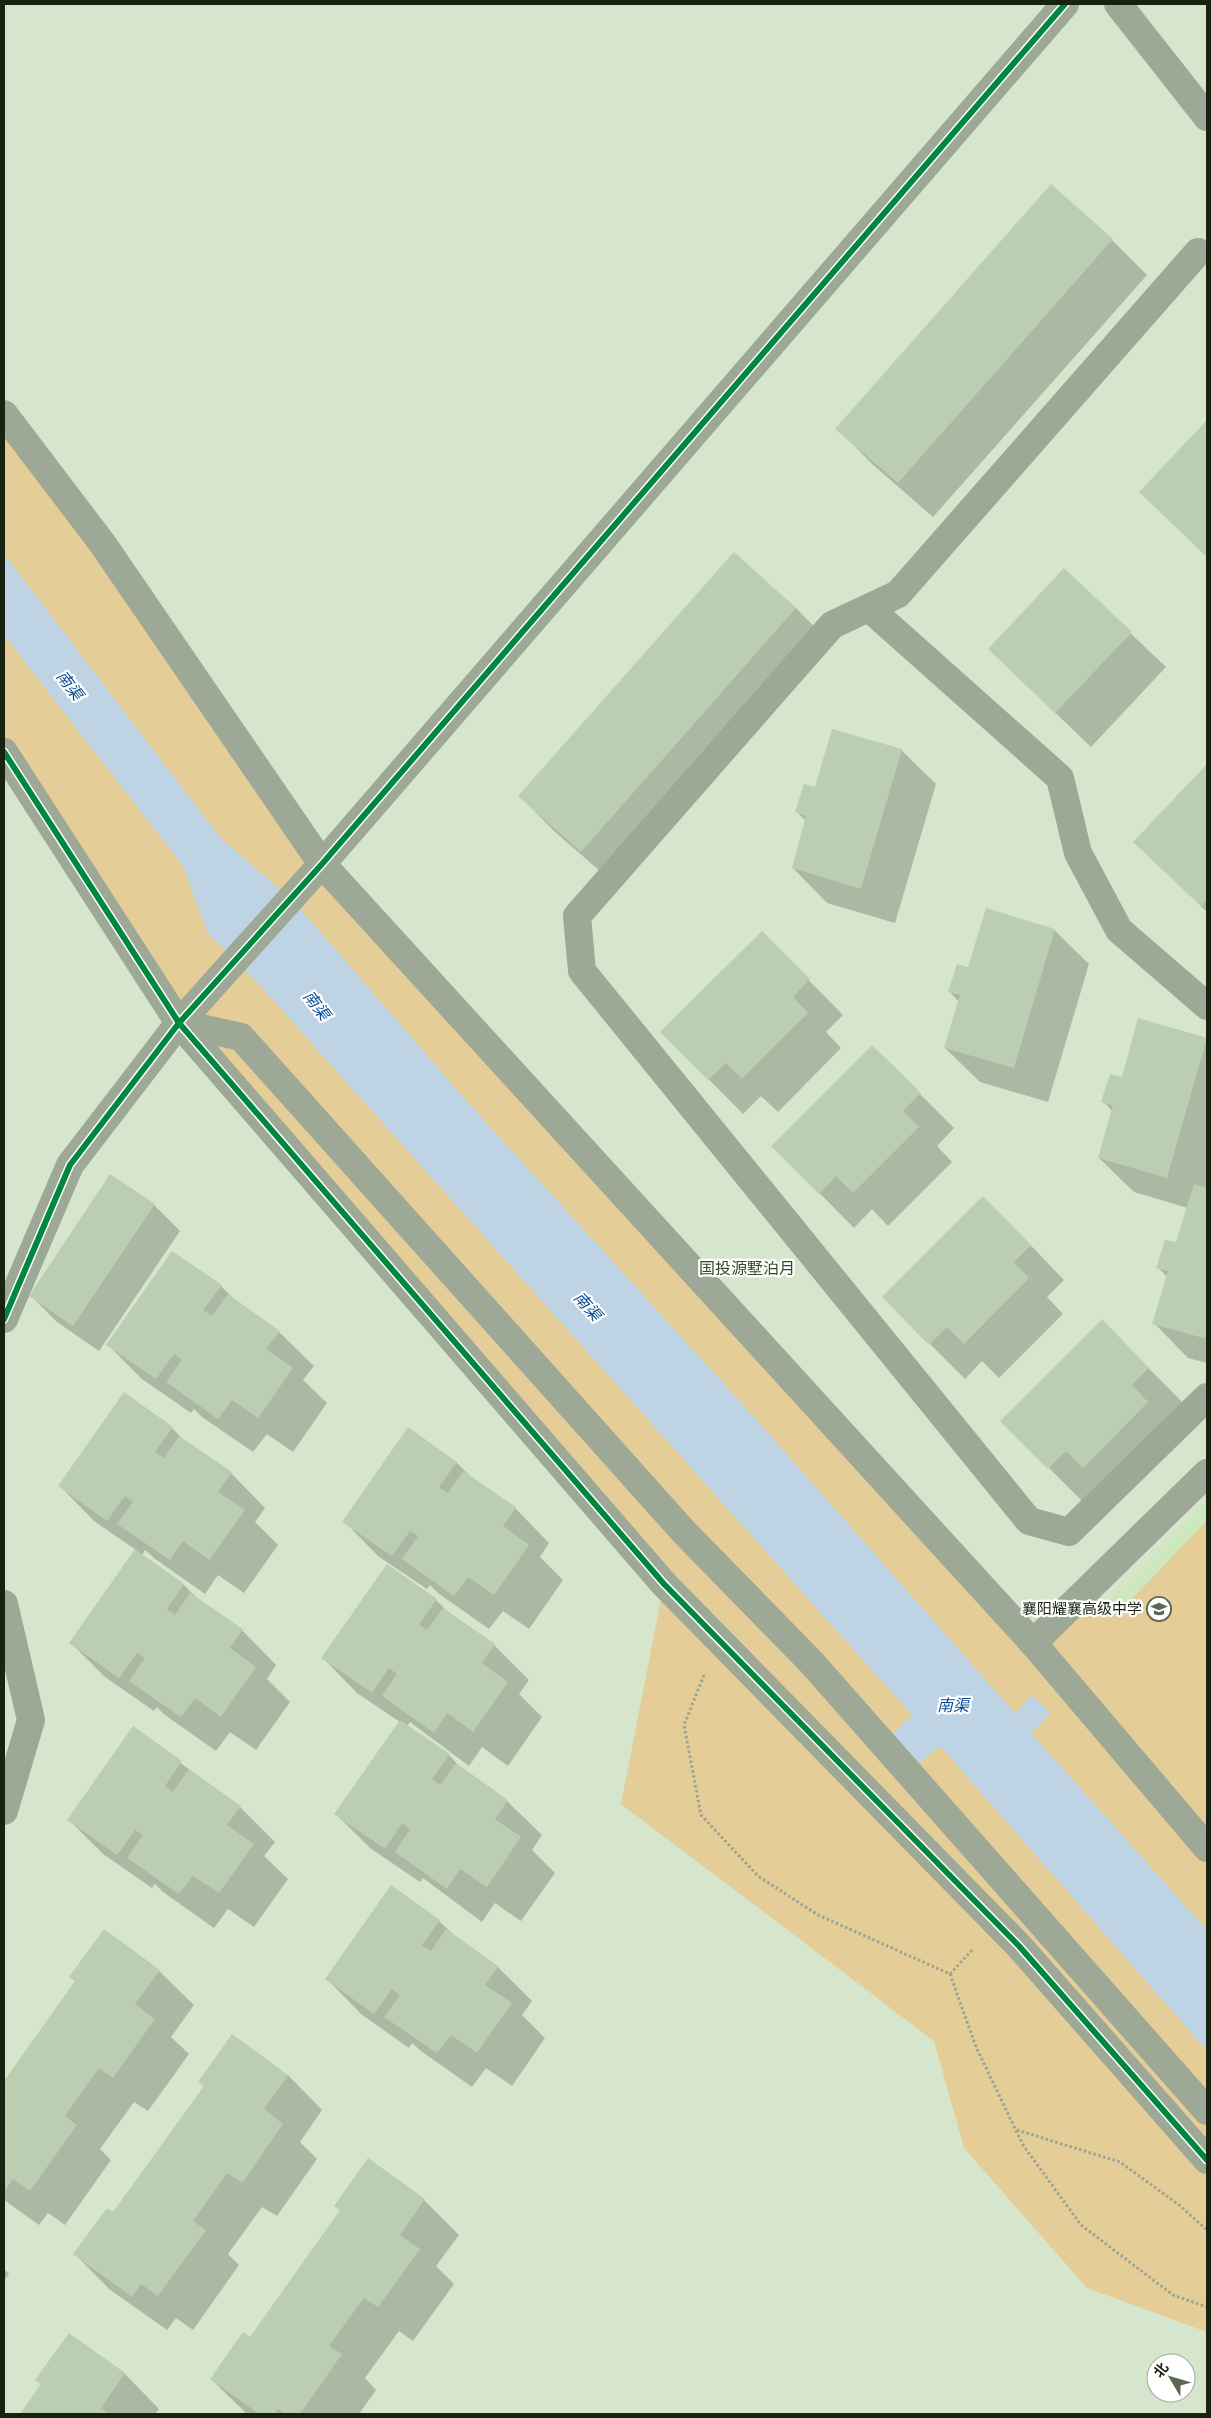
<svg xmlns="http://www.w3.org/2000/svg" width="1211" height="2418" viewBox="0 0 1211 2418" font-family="Cabin,'Noto Sans SC',sans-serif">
<rect width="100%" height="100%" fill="#d6e6cc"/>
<!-- built -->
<polygon fill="#cde8be" points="1207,1500 1207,1712 1106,1602"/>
<!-- green -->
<polygon fill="#e5cd97" points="4,414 322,864 1033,1643 1106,1602 1117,1615 1207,1520 1207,2332 1087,2288 964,2148 934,2041 621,1804 664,1584 179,1023 4,773"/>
<!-- water -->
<polygon fill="#bed4e4" points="4,554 220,837 294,902 473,1108 746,1408 1015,1713 1032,1695 1050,1713 1031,1733 1207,1930 1207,2051 940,1746 917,1765 891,1735 912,1715 264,990 207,932 183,866 4,635"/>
<!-- shadow -->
<g fill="#0003">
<polygon points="1051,186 1112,240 1147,275 933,517 871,463 837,428"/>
<polygon points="1207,422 1207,557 1141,492"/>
<polygon points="734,554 796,608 830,643 616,885 554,831 520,796"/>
<polygon points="1064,570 1166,667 1091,747 989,649"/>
<polygon points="901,750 936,784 895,923 827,903 793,868 806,821 797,812 816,788"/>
<polygon points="1207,766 1207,912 1135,842"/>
<polygon points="1054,930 1089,964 1048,1102 980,1082 945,1048 959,1002 950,992 969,969"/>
<polygon points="762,933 843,1015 826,1032 841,1048 778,1112 761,1096 743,1114 662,1032"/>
<polygon points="1139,1020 1207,1039 1207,1363 1188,1358 1154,1323 1167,1277 1158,1267 1177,1244 1188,1208 1134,1192 1099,1158 1112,1111 1103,1101 1122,1078"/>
<polygon points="872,1046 954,1128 937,1146 952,1162 888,1226 872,1209 854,1228 773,1146"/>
<polygon points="154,1205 180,1231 99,1351 57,1322 31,1296"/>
<polygon points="1018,1232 1064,1280 1047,1297 1063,1314 999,1378 982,1361 965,1379 883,1297"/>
<polygon points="221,1286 237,1302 279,1332 314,1366 303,1380 327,1403 293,1452 267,1434 253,1452 202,1417 194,1409 191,1413 142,1379 108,1345"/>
<polygon points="1102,1321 1183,1403 1083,1502 1002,1421"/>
<polygon points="172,1428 186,1442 231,1473 265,1508 255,1522 278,1545 244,1593 218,1575 205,1594 154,1558 145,1550 142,1555 184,1585 200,1601 242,1630 276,1665 267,1679 290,1702 256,1750 230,1732 216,1751 165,1715 157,1707 154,1711 105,1677 71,1643 136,1550 94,1521 60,1486"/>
<polygon points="408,1429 457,1463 473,1479 515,1508 549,1543 540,1557 563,1580 529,1629 503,1611 489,1629 438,1593 430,1585 427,1589 378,1556 344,1521"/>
<polygon points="436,1600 452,1616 494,1645 529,1680 519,1694 542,1717 508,1766 482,1747 469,1766 410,1722 407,1726 449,1755 465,1772 507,1801 542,1835 532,1850 555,1873 521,1921 495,1903 482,1922 423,1878 420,1882 370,1848 336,1814 400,1722 357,1693 323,1658"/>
<polygon points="133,1728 240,1807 275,1842 264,1856 288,1879 254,1927 228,1909 214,1928 163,1892 155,1884 152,1888 103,1854 69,1820"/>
<polygon points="439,1921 456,1937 498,1967 532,2001 522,2015 545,2038 512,2086 486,2068 472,2087 421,2051 412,2043 409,2048 361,2014 327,1979"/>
<polygon points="159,1971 194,2005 171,2037 189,2054 148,2111 134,2102 100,2149 111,2160 65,2225 48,2213 39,2225 4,2200 4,2083 76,1982"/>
<polygon points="288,2075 322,2110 300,2142 317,2159 277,2216 262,2207 228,2254 239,2265 193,2330 176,2318 167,2330 109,2289 75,2254 113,2214 205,2087 199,2081"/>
<polygon points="368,2160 424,2200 459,2235 436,2266 454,2284 413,2341 399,2331 365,2378 376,2390 359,2414 247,2414 211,2379 250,2339 341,2211 336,2206"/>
<polygon points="4,2269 9,2274 4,2281"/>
<polygon points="69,2335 125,2374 159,2409 155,2414 21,2414 42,2385 37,2380"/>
</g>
<!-- building -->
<g fill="#bcceb1">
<polygon points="1051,184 1113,239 898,483 835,429"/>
<polygon points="1207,420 1207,557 1139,492"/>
<polygon points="734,552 796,608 581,852 518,796"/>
<polygon points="1064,568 1132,632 1055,713 988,649"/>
<polygon points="832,729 902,749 861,889 792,868 806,816 795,812 804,784 815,787"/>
<polygon points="1207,764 1207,900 1201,906 1133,842"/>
<polygon points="986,908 1055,929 1014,1068 944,1048 960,995 948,992 957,964 968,967"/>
<polygon points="762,931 810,979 793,997 808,1013 742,1079 726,1063 708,1080 660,1032"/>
<polygon points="1138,1018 1207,1038 1167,1178 1098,1158 1113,1105 1101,1102 1110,1074 1122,1077"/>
<polygon points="872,1045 921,1093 903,1111 919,1127 853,1193 836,1176 819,1194 771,1146"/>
<polygon points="110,1174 155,1204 73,1326 29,1296"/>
<polygon points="1194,1184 1207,1188 1207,1339 1152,1324 1168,1271 1156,1268 1165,1240 1176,1242"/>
<polygon points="983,1196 1031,1245 1014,1262 1029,1278 964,1344 947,1327 929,1345 882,1297"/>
<polygon points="172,1251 222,1285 203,1310 212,1316 228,1294 280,1331 266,1349 293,1368 258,1418 232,1400 218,1419 166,1382 182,1360 174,1354 156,1379 106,1345"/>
<polygon points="1102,1319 1149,1368 1132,1385 1148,1402 1083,1468 1066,1451 1048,1469 1000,1421"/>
<polygon points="124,1392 173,1427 155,1452 164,1458 179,1436 232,1472 218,1492 245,1510 209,1560 183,1541 170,1560 117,1524 133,1502 125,1496 107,1521 58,1486"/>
<polygon points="408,1427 457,1462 439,1487 448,1493 463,1471 516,1507 503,1526 529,1545 494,1595 468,1577 454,1596 402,1559 418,1536 410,1531 392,1556 342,1522"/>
<polygon points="135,1549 184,1584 167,1609 175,1615 190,1593 243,1629 230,1648 256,1667 221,1717 195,1698 181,1717 129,1681 145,1658 137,1653 119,1678 69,1643"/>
<polygon points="387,1564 437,1599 419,1624 427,1630 443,1608 495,1644 482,1663 508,1682 473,1732 447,1713 434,1733 382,1696 397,1674 389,1668 372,1693 321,1658"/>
<polygon points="400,1720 450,1754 432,1779 440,1785 456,1763 508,1800 495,1819 521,1837 487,1887 460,1869 447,1889 395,1852 410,1829 402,1823 385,1849 334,1814"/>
<polygon points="133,1726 182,1761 165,1786 173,1792 189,1769 241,1806 227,1825 254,1844 219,1893 193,1876 179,1894 127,1858 143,1835 135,1830 117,1855 67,1820"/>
<polygon points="391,1885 440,1920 422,1945 431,1951 446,1929 498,1966 485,1985 512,2003 477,2053 451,2035 437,2053 384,2017 400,1995 392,1989 374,2014 325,1979"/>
<polygon points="104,1929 160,1970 135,2004 155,2019 113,2078 99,2068 65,2116 77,2125 30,2191 13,2179 4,2192 4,2081 75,1981 69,1977"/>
<polygon points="232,2034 288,2075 264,2109 283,2124 242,2183 227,2173 193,2221 206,2230 158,2296 141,2284 132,2297 73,2254 107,2208 113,2212 204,2086 198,2082"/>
<polygon points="368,2158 425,2199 400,2235 420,2249 378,2307 364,2298 329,2346 342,2354 300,2414 285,2414 278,2409 274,2414 259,2414 210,2379 243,2332 250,2337 340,2210 334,2206"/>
<polygon points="69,2333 125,2373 101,2408 110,2414 20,2414 41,2384 35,2380"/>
</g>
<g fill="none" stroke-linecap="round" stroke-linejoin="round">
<!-- path -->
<g stroke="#9aa494" stroke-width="3" stroke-dasharray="2.5 2.5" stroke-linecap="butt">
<polyline points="704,1675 684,1725 701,1815 758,1876 818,1915 950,1974 976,2047 1023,2145 1081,2225 1173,2295 1207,2307"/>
<polyline points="950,1974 973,1949"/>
<polyline points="1017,2130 1120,2162 1179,2205 1207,2230"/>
</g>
<!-- minor -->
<g stroke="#9da896" stroke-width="28">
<polyline points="1118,4 1207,117"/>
<polyline points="1198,252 898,594 832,625 577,916 582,971 1029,1521 1069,1532 1207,1397"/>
<polyline points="4,414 102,543 322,864 1033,1643 1207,1848"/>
<polyline points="869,608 1060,778 1078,853 1119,930 1207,1006"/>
<polyline points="4,752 179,1023 664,1584 1019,1946 1207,2160"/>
<polyline points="179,1023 241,1037 684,1532 812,1663 1207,2111"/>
<polyline points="4,1319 70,1165 179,1023 322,864 1065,4"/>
<polyline points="4,1604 31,1720 4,1811"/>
<polyline points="1033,1643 1207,1473"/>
</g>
<defs>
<g id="cycleway">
<polyline points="4,752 179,1023 664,1584 1019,1946 1207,2160"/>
<polyline points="4,1319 70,1165 179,1023 322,864 1065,4"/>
</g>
</defs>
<!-- cycleway casing -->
<use href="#cycleway" stroke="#fff" stroke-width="9"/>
<!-- cycleway -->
<use href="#cycleway" stroke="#00873e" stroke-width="6"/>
</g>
<!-- icons -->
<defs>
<symbol id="school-ring" viewBox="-11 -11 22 22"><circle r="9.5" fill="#fff" stroke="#5a6752" stroke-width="1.5"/><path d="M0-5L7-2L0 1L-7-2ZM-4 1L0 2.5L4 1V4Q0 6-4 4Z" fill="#5a6752"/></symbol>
</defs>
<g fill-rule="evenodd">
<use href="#school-ring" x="1145" y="1595" width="28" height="28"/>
</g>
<g text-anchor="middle" stroke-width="4.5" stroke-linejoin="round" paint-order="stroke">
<!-- poi labels -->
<g font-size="15" fill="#172211" stroke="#fff" text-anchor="end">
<text x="1142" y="1614">襄阳耀襄高级中学</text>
</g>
<!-- water labels -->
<g font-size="16" font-style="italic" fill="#084e95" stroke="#fff">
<text transform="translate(70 685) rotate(52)" y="6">南渠</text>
<text transform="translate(317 1005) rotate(52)" y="6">南渠</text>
<text transform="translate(588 1306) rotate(48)" y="6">南渠</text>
<text x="953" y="1711">南渠</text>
</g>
<!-- neighbourhood labels -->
<g font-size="16" fill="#334b24" stroke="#fff">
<text x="747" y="1274">国投源墅泊月</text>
</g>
</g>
<!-- border -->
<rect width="1211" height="2418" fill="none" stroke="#172211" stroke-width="10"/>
<!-- north arrow -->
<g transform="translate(1171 2378) rotate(308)"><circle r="24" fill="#ffffff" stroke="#a2a7a0"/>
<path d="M0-4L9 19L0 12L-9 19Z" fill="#5a6752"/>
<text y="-8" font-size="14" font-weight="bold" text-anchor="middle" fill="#172211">北</text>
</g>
</svg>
